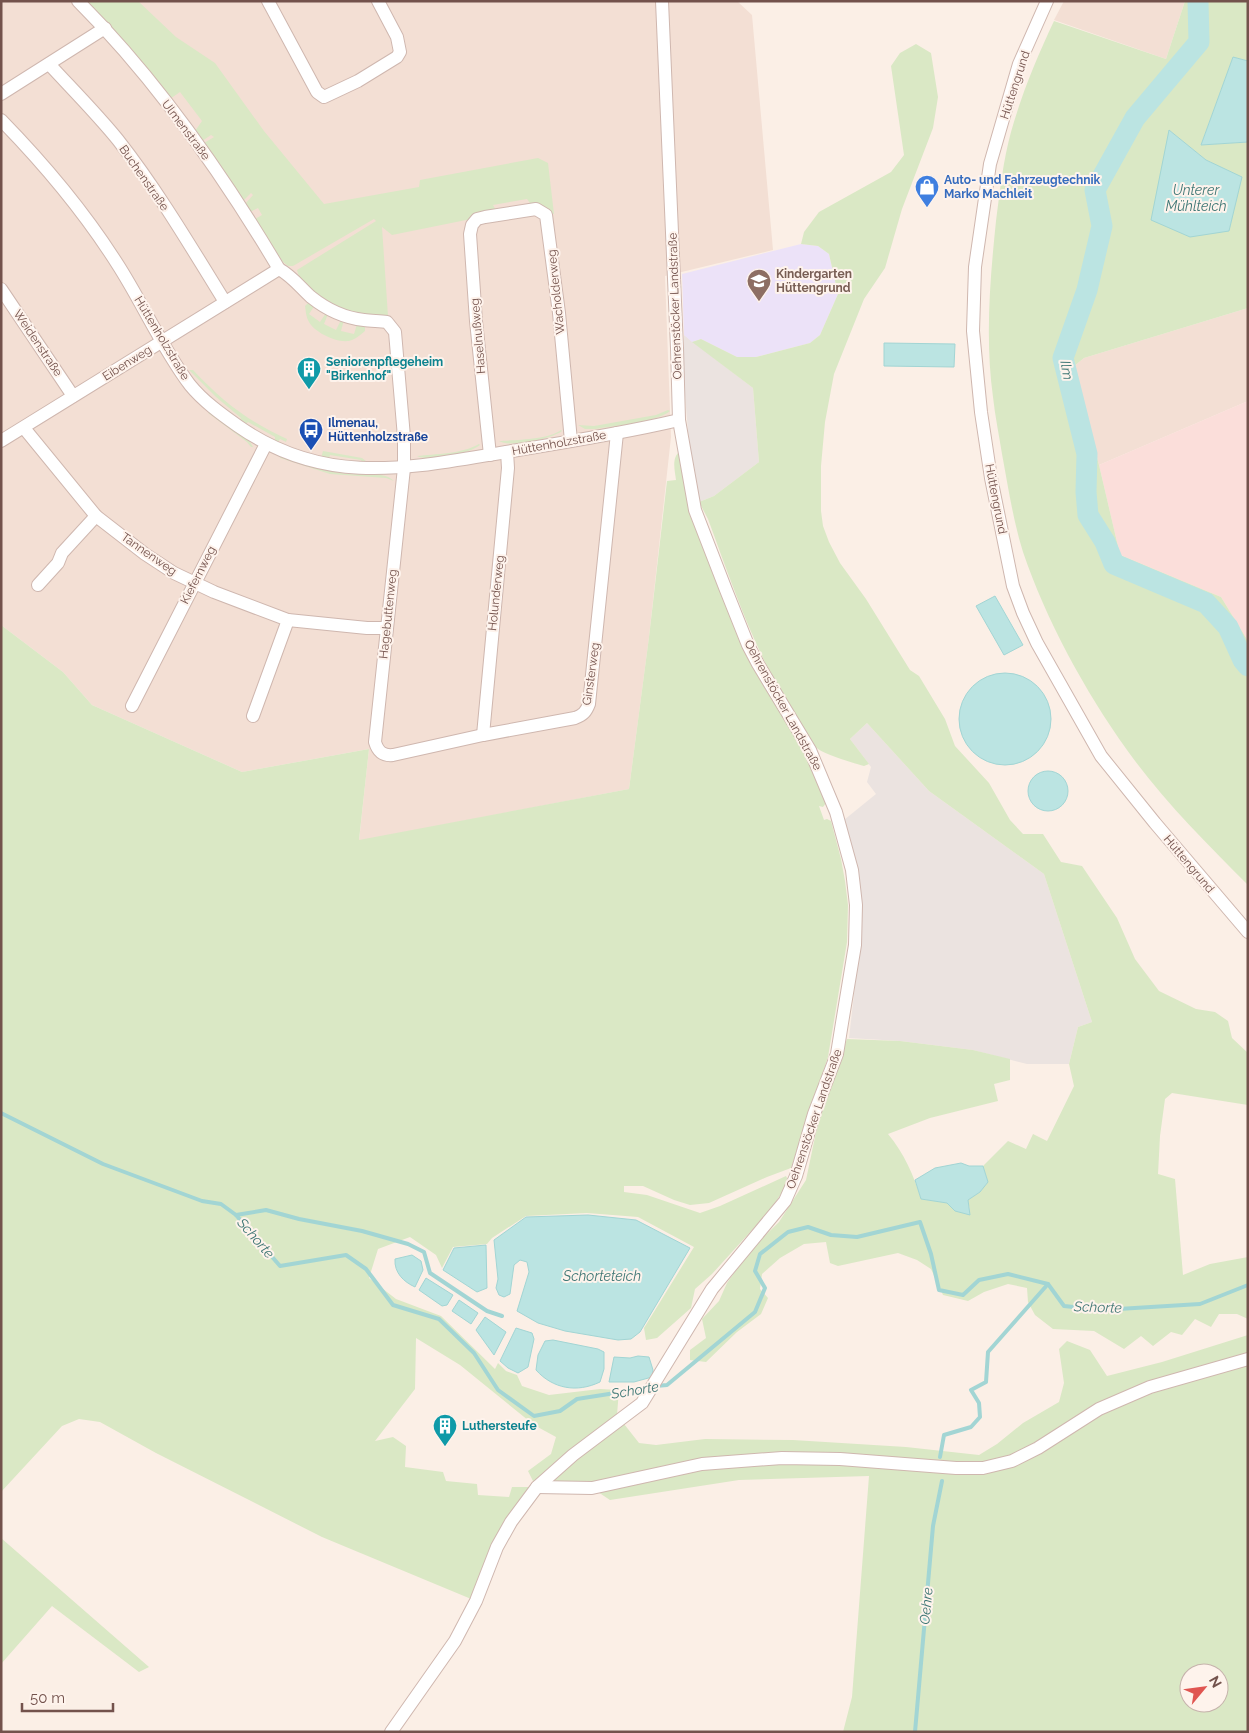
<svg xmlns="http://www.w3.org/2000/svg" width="1249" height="1733" viewBox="0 0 1249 1733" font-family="Raleway,sans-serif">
<rect width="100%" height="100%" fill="#fbefe6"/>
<!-- residential -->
<g fill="#f3dfd4">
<polygon points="1,1 737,1 752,15 773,250 665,276 671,437 649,637 629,789 359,841 369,749 242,772 92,705 63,672 1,625"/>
<polygon points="1064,1 1185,1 1166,59 1054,20"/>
<polygon points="1248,308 1248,401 1099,465 1073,367 1084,358"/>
</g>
<!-- commercial -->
<polygon fill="#fbdeda" points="1248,401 1248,641 1221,597 1120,555 1099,465"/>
<!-- industrial -->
<g fill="#ebe3e0">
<polygon points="684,335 753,388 759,462 714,496 699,502 691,467 684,383"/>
<polygon points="867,723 929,791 1044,874 1092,1022 1078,1027 1069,1064 1027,1064 973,1050 900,1041 849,1038 857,968 844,820 876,794 867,782 871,767 850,739"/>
</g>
<!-- education -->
<polygon fill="#ece2f8" points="801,244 818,246 829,254 838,294 820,335 810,343 756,357 737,357 701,339 692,342 684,335 682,274"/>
<!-- green -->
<g fill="#dae8c5" fill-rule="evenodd">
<path d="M83,1H138L176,37L215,63L264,131L324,204L419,187L420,180L538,158L548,163L554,214L532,206L527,199L493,205L497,212L476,218L392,235L382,227L388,316C359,316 333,309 311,289C304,283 299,279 297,270L376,221L374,219L293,266H288L283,262L255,219L262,215L258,208L250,212L245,204L253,195L251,193L243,201L204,143L214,137L211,135L202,141L195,131L202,121L180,92L170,99Z"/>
<path d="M1185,1H1248V61L1233,57L1201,145L1248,142V308L1084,358L1073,367L1099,465L1120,555L1221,597L1248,641V885C1205,842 1162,799 1127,750C1085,691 1046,620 1023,552C1013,520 1008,486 1002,454C999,435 995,416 993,397C985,339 990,279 996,221C1000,191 1003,161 1011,132C1022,93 1037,57 1054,21L1166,59ZM1169,130L1206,160L1241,177L1229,231Z"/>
<path d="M916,44L931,53L938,97L933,128L902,209L885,268L864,299L834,374L825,422L821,466V511L823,526L829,542L840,563L866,599L910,670L919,676L945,719L955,746L989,783L1010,820L1023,834H1043L1061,862L1082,866L1117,918L1135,959L1159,991L1196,1009L1215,1012L1228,1021L1232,1038L1248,1053V1105L1172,1093L1165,1099L1160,1136L1158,1174L1175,1179L1183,1275L1210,1264L1248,1257V1319L1237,1314H1219L1211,1327L1195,1319L1182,1335L1171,1332L1153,1346L1141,1336L1124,1349L1094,1331L1053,1329L1035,1315L1028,1302L1027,1288L1008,1284L984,1292L968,1301L943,1295L931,1269L917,1260L898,1253L838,1266L830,1263L826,1242L804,1244L780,1258L762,1274L760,1289L768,1298L761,1314L737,1332L706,1362L690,1360V1350L706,1338L702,1319L719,1301L727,1283L750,1250L779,1222L806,1180L819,1118L847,1039L900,1041L973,1050L1010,1059V1080L994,1084L998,1101L930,1118L888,1134C904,1153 914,1176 921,1199L948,1203L955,1211H970L968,1200L980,1192L988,1182L983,1166L1008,1141L1026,1149L1033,1134L1047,1141L1074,1086L1069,1064L1078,1027L1092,1022L1044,874L929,791L867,723L850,739L869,764L864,766C853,763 827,755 818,749C808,742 802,728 796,718C756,656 733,587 708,519L699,502L714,496L759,462L753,388L692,342L701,339L737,357H756L810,343L820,335L838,294L829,254L818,246L801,244L804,232L819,212L891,172L904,155L891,66L900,53Z"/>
<path d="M309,302L315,305L309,314L320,322L326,313L328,314L324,324L336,330L341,320H344L341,331L354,334L357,324L365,326V331C361,334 357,338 352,340C340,345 315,333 309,322C306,317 306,312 305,306Z"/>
<path d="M189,370H193C223,402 248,421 287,439L286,442L280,439L278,442L275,441V437L248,422L245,425L239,421L241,418L216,397Z"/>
<path d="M668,410L670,411C658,422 612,426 595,429H585L578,425L594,426L656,415Z"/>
<polygon points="210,411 249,440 253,447 251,447 247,442 208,413"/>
<path d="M561,430L562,431C551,439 511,448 499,441C513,440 548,440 561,430Z"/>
<path d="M479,444L480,445C469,454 429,462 417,456C435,454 462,454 479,444Z"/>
<polygon points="323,451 362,458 367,462 362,464 361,460 330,455 329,459 321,458"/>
<path d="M680,451L739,640L759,678L805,753L826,803L823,807L819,806L824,820L827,819L831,821L841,859L845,881L848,905L847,942L828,1057L791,1168L767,1177L709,1203L690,1205L674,1200L643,1186H624V1192L647,1195L700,1213L720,1206L786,1176L789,1182L771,1209L712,1274L695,1289L691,1308L657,1338L646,1340L644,1328L694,1247L638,1217L587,1213L526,1216L492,1238L487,1244L453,1247L442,1268L436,1255L410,1237L378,1249L369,1278L396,1299L441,1316L495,1369L498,1363L506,1371L517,1375L522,1386L549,1395L600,1389L619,1390L617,1415L639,1443L656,1445L705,1439L793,1440L906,1447L979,1455L997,1444L1023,1423L1059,1402L1064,1383L1059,1349L1067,1341L1090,1350L1107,1376L1162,1362L1248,1335V1732H843L852,1697L869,1476L739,1480L610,1500L592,1488L537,1487L511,1522L476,1601L322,1537L156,1453L100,1422L79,1419L62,1426L1,1492V625L63,672L92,705L242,772L369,749L359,840L629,789L649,637L667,481L676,480C675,471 671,458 680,451ZM416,1338L460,1365L534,1425L556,1437L551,1454L528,1471L536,1487H512L509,1497L478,1495L477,1484L446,1481L443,1472L405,1467L406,1446L393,1437L375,1441L415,1389ZM1189,1673H1219V1703H1189Z"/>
<path d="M280,456C303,462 325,472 349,474C362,475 384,471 394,481L386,478L330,474L280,458Z"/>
<polygon points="1,1538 149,1667 139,1672 52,1606 1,1664"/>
</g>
<!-- water -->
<g fill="#bbe4e2" stroke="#a2d5d4">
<polygon points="1233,57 1248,61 1248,142 1201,145"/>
<polygon points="1169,130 1206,160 1242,177 1229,231 1190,237 1151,220"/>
<polygon points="884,343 955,344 954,367 884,366"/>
<polygon points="995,596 1023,645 1004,655 976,606"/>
<circle cx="1005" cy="719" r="46"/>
<circle cx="1048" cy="791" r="20"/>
<polygon points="961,1163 969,1166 983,1166 988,1182 980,1192 968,1200 970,1215 955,1211 947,1203 921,1199 915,1180 935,1168"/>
<polygon points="588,1215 636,1220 690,1248 640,1332 631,1339 618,1340 565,1331 538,1323 517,1311 529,1272 527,1262 520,1260 514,1265 510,1294 504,1297 499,1295 496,1288 498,1279 494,1240 526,1217"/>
<polygon points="486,1245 487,1288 477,1292 443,1270 454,1248"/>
<path d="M412,1255L421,1261L423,1270L415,1287C404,1282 394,1273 395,1259Z"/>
<polygon points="426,1278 453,1295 447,1305 442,1306 419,1290"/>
<polygon points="459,1300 478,1313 471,1324 452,1311"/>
<polygon points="485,1317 506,1332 494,1355 476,1330"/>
<polygon points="516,1328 532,1333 534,1339 528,1367 518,1373 508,1368 500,1361"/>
<path d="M553,1340L598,1349L604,1352V1369L600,1382C577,1393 553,1389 536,1370L538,1355L545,1341Z"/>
<polygon points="638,1356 649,1357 653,1370 652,1377 634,1382 609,1382 614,1357 630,1358"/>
</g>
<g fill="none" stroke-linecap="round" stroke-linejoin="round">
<!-- stream -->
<g stroke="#a2d5d4" stroke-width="4">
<polyline points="1,1113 103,1164 202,1201 221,1204 236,1215 280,1266 346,1255 366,1269 393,1305 439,1319 474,1353 498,1390 534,1416 560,1411 577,1399 647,1388"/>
<polyline points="236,1215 266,1210 299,1219 362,1231 408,1244 424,1252 430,1273 487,1311 502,1316"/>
<polyline points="656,1386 667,1385 755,1312 765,1288 755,1271 760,1254 788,1232 808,1227 831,1235 857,1237 920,1222 931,1254 939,1290 963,1295 979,1280 1008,1274 1048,1284 1064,1306 1102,1310 1200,1304 1248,1285"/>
<polyline points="940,1457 944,1435 971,1427 980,1417 979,1403 971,1390 986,1382 988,1352 1048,1284"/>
<polyline points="915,1732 933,1526 942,1481"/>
</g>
<!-- river -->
<polyline stroke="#bbe4e2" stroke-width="21" points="1198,1 1199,42 1135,118 1095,190 1102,226 1087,290 1063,358 1087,454 1086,492 1088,515 1105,542 1114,564 1206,603 1228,627 1243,660 1248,666"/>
<defs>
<g id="minor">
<path d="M78,1C157,80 222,173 279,269"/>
<polyline points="268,1 317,92 324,97 358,81 397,57 400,52 397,37 378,1"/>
<polyline points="1047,1 1019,64 990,164 975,267 973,331 981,412 991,478 1013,586 1023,613 1037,643 1101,756 1155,823 1248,932"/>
<path d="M49,64C72,89 97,114 118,140C158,191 191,247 225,302"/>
<polyline points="1,94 105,28"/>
<path d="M1,120C44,164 85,213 118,265C143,304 162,348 190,385C203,401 221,414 238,426C328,489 413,467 512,451C568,442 624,433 679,420"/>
<path d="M279,269C292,276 300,287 311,297C326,309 345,318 364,320C371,321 379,321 387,322L395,332L404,437V468L375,742C378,752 383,756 393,755L483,735L575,718C583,715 586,712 589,704L617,433"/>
<polyline points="1,289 73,396"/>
<polyline points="24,428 96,516 145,554 174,573 214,592 288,620 367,628 386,628"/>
<polyline points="1,441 279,269"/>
<polyline points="490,455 476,321 470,234 472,225 477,219 485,217 536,209 546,215 559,313 571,441"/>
<polyline points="38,585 58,563 62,553 96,516"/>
<polyline points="132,706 266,444"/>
<polyline points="253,716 288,620"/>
<polyline points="483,735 508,468 507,452"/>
<polyline points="537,1487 592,1488 702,1464 782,1458 840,1459 956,1468 983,1468 1012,1461 1038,1448 1099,1409 1150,1387 1248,1359"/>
<polyline points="391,1732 455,1641 476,1601 497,1547 511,1522 537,1487 573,1455 642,1403 712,1289 785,1201 796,1176 814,1114 837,1054 842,1023 855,945 856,905 852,870 836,812 810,750 758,664 748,645 726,590 695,510 679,420 677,348 662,1"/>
</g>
</defs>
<!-- minor casing -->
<use href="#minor" stroke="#cfb7af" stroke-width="14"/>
<!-- minor -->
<use href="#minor" stroke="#fff" stroke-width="12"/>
</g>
<!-- icons -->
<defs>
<symbol id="shop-pin" viewBox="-11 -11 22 30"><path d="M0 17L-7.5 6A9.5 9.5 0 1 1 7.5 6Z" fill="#3f7fe0" stroke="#fef3ec"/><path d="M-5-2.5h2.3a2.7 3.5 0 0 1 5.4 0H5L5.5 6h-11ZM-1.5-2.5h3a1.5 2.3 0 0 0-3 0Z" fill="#fff"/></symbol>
<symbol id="school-pin" viewBox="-11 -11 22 30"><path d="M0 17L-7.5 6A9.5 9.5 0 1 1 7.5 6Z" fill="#8d6e63" stroke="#fef3ec"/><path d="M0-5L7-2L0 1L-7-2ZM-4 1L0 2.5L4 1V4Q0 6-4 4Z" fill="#fff"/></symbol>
<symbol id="building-pin" viewBox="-11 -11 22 30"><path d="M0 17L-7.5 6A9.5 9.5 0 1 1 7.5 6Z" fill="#0f9aa8" stroke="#fef3ec"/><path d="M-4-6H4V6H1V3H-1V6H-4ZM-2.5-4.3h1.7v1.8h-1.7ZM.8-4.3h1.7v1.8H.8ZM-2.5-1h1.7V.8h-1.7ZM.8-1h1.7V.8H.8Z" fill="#fff"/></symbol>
<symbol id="bus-pin" viewBox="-11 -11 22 30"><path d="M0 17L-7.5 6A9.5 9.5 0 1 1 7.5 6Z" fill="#1a4fb4" stroke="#fef3ec"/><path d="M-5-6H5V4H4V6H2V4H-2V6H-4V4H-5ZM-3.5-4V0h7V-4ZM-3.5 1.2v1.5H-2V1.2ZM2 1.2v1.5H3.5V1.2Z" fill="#fff"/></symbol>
</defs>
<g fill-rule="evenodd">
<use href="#shop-pin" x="913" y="173" width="28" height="38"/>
<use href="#school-pin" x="745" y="267" width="28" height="38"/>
<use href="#building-pin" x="295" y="355" width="28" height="38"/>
<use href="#bus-pin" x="297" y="416" width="28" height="38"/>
<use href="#building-pin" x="431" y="1412" width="28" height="38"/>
</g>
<g text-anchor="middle" stroke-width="4" stroke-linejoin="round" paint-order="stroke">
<!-- street labels -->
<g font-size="12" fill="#73524c" stroke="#fef3ec">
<text transform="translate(1015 85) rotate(-72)" y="4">Hüttengrund</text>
<text transform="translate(186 130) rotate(53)" y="4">Ulmenstraße</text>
<text transform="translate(144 178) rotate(55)" y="4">Buchenstraße</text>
<text transform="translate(556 292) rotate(-96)" y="4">Wacholderweg</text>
<text transform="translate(675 306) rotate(-92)" y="4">Oehrenstöcker Landstraße</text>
<text transform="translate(478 336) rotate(-95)" y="4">Haselnußweg</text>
<text transform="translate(162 338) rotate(59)" y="4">Hüttenholzstraße</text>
<text transform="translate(38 343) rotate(56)" y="4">Weidenstraße</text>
<text transform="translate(127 363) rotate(-32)" y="4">Eibenweg</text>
<text transform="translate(559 443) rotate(-10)" y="4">Hüttenholzstraße</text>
<text transform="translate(996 499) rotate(79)" y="4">Hüttengrund</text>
<text transform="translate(149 554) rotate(35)" y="4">Tannenweg</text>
<text transform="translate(198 575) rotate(-63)" y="4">Kiefernweg</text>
<text transform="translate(496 593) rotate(-84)" y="4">Holunderweg</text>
<text transform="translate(388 614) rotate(-84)" y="4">Hagebuttenweg</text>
<text transform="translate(591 674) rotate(-82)" y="4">Ginsterweg</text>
<text transform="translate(783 705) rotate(61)" y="4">Oehrenstöcker Landstraße</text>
<text transform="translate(1189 864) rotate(50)" y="4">Hüttengrund</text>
<text transform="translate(814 1119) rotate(-71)" y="4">Oehrenstöcker Landstraße</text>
</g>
<!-- shop labels -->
<g font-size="12" font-weight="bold" fill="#366cbe" stroke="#fef3ec" text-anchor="start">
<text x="944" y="184">Auto- und Fahrzeugtechnik<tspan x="944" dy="14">Marko Machleit</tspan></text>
</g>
<!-- education labels -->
<g font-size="12" font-weight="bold" fill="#785e54" stroke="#fef3ec" text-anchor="start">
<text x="776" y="278">Kindergarten<tspan x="776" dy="14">Hüttengrund</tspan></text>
</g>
<!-- culture labels -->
<g font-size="12" font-weight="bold" fill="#0d838f" stroke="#fef3ec" text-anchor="start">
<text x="326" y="366">Seniorenpflegeheim<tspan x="326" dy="14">"Birkenhof"</tspan></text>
<text x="462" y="1430">Luthersteufe</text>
</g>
<!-- transit labels -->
<g font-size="12" font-weight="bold" fill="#164399" stroke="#fef3ec" text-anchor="start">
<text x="328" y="427">Ilmenau,<tspan x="328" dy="14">Hüttenholzstraße</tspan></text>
</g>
<!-- water labels -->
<g font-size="14" font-style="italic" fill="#407876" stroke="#fef3ec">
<text x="1196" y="195">Unterer<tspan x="1196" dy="16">Mühlteich</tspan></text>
<text transform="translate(1067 370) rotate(79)" y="5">Ilm</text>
<text transform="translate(256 1238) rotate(49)" y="5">Schorte</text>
<text x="602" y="1281">Schorteteich</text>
<text transform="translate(1098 1307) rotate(2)" y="5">Schorte</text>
<text transform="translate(635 1390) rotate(-9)" y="5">Schorte</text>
<text transform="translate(926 1606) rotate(-85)" y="5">Oehre</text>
</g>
</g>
<!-- border -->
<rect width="1249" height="1733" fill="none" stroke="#73524c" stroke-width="5"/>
<!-- north arrow -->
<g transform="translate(1204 1688) rotate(61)"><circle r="24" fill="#fef3ec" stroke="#c6b3ac"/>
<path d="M0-4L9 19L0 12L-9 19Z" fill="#e05551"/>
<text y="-8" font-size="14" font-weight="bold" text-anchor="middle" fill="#73524c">N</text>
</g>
<!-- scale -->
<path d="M22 1703v8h91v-8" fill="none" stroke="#73524c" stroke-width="2.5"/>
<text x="30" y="1703" font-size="15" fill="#73524c" stroke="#fef3ec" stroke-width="4" paint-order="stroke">50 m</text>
</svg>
